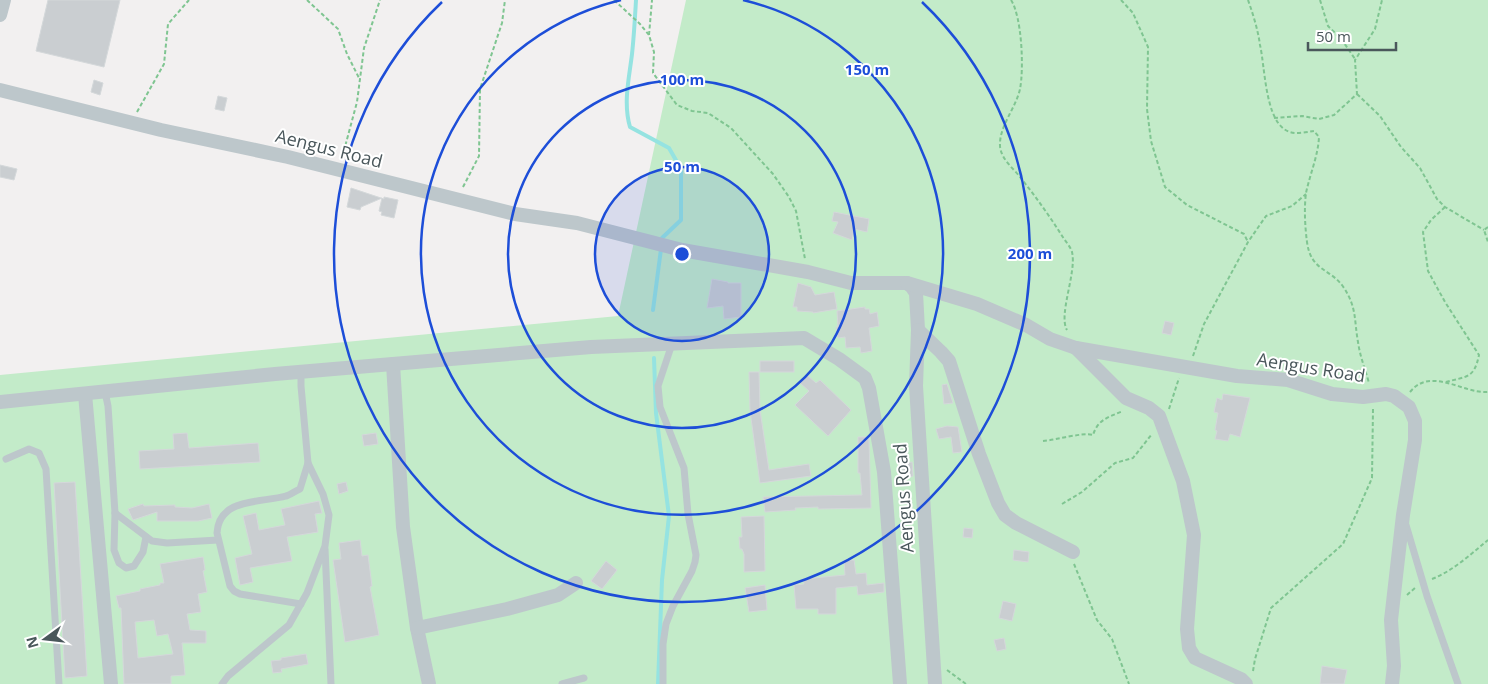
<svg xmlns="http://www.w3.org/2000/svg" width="1488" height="684" viewBox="0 0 1488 684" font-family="'Open Sans',sans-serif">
<rect width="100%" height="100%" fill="#f2f0f0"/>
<!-- green -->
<polygon fill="#c3ebc9" points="686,0 1488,0 1488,684 0,684 0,375 618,316"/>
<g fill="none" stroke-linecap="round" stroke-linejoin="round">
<!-- stream -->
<g stroke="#95e3e1" stroke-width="4">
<path d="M636,0C635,18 634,36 632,54C629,79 623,103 630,127L669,148L681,169V220L662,238V242"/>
<polyline points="653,310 661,249"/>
<polyline points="654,358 656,413 669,516 662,580 658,684"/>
</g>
</g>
<!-- building -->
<g fill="#caced1" stroke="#d4d8da" fill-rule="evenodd">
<polygon points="48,0 120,0 104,67 36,51"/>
<polygon points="94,80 103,83 100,95 91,92"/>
<polygon points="218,96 227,98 224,111 215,109"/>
<polygon points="0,165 17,169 14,180 0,177"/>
<polygon points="351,188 384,199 384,197 398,200 394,218 381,215 382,212 379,211 382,198 361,207 360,210 347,207"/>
<polygon points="834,212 869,219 867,232 854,229 852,240 833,233 838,222 832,221"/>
<polygon points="712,279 728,282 728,283 741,283 741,317 724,319 723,306 707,308"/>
<polygon points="798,283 811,287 815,295 834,292 837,309 813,313 813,312 797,311 797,307 793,307"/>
<polygon points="865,307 865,309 869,309 870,314 877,312 879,326 869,328 872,351 861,353 860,347 846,348 845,337 838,338 836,327 838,327 837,311"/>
<polygon points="1165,321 1174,323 1171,335 1162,333"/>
<rect x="760" y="361" width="34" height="11"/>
<polygon points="749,372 759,372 760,410 769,470 809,464 811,476 760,483 750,411"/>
<polygon points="807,375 816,383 820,380 851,410 828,436 795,405 809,391 800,383"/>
<polygon points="947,384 953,403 944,404 942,385"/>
<polygon points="1223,394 1250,398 1240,437 1230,434 1228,441 1215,439 1217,431 1215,430 1218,413 1214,412 1217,398 1222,400"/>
<polygon points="947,426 958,427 962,452 953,453 951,437 939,439 936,429"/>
<polygon points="187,433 189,448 258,443 260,462 140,469 139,451 174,449 173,434"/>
<polygon points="376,433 378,444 364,446 362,435"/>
<polygon points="858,437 869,437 869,440 871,508 818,509 818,507 795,508 796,510 765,512 763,497 862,495 860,473 858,473"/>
<polygon points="912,462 913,476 904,478 902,464"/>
<polygon points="75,482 87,676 65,678 54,483"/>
<polygon points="346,482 348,491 339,494 337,484"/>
<polygon points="319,501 322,513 315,514 318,532 287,537 292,561 250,568 253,582 240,585 235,558 252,554 243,516 256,513 259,530 285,525 281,509"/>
<polygon points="143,504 144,506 175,505 175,507 192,508 209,504 212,518 198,521 157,521 157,512 133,520 128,509"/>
<polygon points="764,516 765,571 744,572 744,554 742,549 740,549 739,537 742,537 741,517"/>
<polygon points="964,528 973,529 972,538 963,537"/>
<polygon points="360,540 362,556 368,555 372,586 370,587 379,635 345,642 333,560 341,559 339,543"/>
<polygon points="1014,550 1029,552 1028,562 1013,560"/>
<path d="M203,557L205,570L203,571L207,592L198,594L201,612L187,614L190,630L206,631V643H182L185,675L171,676V684H124L121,608H119L116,596L140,591V589L160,585V583H164L160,564ZM154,620L157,636L168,634L173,654L138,658L135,622Z"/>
<polygon points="844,560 854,560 856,574 866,573 867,585 884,583 884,592 858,595 857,586 836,588 836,614 818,614 818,609 796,609 794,585 804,584 803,579 845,575"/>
<polygon points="606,561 617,570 602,589 591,581"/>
<polygon points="765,585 767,610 749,612 745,588"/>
<polygon points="1003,601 1016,604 1012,621 999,618"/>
<polygon points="1004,638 1006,649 997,651 994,640"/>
<polygon points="306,654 308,664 281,669 282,672 273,673 271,661 281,660 281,658"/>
<polygon points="1322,666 1347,670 1344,684 1320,684"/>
</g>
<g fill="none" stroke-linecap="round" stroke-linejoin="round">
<!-- path -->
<g stroke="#7fc591" stroke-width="2" stroke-dasharray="4 2.5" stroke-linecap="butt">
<polyline points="307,0 338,29 347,54 360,80"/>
<polyline points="614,0 640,24 649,35 654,52 653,73 677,105 692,111 708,113 731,128 773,174 789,197 796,211 805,259"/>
<path d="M1011,0C1022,17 1024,69 1020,89C1016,108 999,126 1000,146C1001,159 1013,168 1020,177C1036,197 1051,218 1064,239C1067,243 1071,248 1072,252C1077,272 1058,315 1067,330"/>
<polyline points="1121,0 1133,13 1148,47 1147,109 1151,141 1165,187 1187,205 1244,234 1248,242"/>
<path d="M1248,0C1253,14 1258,30 1260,45C1265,67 1265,115 1284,129C1293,136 1305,132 1314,131L1319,137C1318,156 1310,174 1306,193C1304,208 1305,227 1307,242C1311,272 1331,268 1344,288C1357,308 1354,320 1358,342C1360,356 1365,369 1369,383"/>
<polyline points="1320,0 1328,26 1342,40 1355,59"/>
<polyline points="649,35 652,0"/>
<polyline points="1357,94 1380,116 1401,147 1420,168 1437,199 1445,207 1484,230"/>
<polyline points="137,112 164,64 168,24 189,0"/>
<polyline points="1274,118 1302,116 1319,119 1334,115 1357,94 1355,60 1375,29 1382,0"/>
<polyline points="342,158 357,102 364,48 380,0"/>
<polyline points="463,187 479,156 480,89 502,23 505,0"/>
<path d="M1445,207L1431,220L1423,232L1428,271L1445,302L1479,355C1474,379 1467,376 1446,382"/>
<polyline points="1488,227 1484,230 1488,242"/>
<polyline points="1193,356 1204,324 1248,242 1266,216 1292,206 1306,194"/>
<path d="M1410,392C1431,366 1463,394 1488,392"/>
<polyline points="1169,409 1179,378"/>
<path d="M1043,441C1057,440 1082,432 1093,435C1098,419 1109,417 1123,411"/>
<polyline points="1062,504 1082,492 1115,463 1133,458 1152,434"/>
<polyline points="1074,564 1097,620 1112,639 1129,684"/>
<path d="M1432,579C1453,571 1471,554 1488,540"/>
<polyline points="1407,595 1415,588"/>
<polyline points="947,670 966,684"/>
<polyline points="1253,671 1255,659 1271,608 1343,544 1372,478 1373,409"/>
</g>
<!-- service -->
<g stroke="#bdc7cb" stroke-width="7">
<polyline points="105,392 108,406 115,513 114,550 119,563 126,568 134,566 143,552 146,537"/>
<polyline points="6,459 29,449 39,453 46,469 59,684"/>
<polyline points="115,513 152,541 167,543 218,540"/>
<polyline points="1406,525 1427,596 1458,684"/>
<polyline points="325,549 331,684"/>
<path d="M301,604L240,594L234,591L230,586L217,533C219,497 262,503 286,496C290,495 295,491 300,489L308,463L301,386V372"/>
<polyline points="222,684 228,676 289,625 307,593 325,546 329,515 323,494 308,463"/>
<polyline points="562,684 584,678"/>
<polyline points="663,684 663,644 666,624 673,606 692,571 695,562 696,555 688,514 684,468 660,407 658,386 672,344"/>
</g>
<!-- minor -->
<g stroke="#bdc7cb" stroke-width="14">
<polyline points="0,15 4,0"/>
<polyline points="0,90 161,130 288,157 515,214 577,223 682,250 808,272 851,283 907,283 912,287 916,293 918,330 916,386 935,684"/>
<polyline points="907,283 977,304 1026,325 1050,339 1076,348 1237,376 1288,380 1332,394 1363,397 1386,394 1394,396 1409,407 1415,421 1415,440 1403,515 1391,620 1394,666 1392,684"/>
<polyline points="918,330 941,352 949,361 979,454 998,503 1005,515 1016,523 1073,552"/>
<polyline points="1076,348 1126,398 1149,408 1159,416 1183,481 1194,535 1187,629 1189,648 1195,658 1241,679 1246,684"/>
<polyline points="393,364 403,527 417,628 429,684"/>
<polyline points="85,394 111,684"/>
<polyline points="0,402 275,374 591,347 804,338 839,359 865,378 869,388 884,472 900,684"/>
<polyline points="417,628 507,609 558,595 576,583"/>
</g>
</g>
<!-- distance rings -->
<circle cx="682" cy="254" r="87" fill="#1d4ed8" fill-opacity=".12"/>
<g fill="none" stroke="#1d4ed8" stroke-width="2.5">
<circle cx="682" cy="254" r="87"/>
<circle cx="682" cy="254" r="174"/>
<path d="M743 0A261 261 0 1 1 621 0"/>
<path d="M922 2A348 348 0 1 1 442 2"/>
</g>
<g text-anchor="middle" stroke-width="4" stroke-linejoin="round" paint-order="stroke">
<!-- street labels -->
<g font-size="18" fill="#4a575b" stroke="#fff">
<text transform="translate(329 149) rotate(14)" y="6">Aengus Road</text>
<text transform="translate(1311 368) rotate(9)" y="6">Aengus Road</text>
<text transform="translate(904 498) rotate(-94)" y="6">Aengus Road</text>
</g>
</g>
<circle cx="682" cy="254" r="8" fill="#1d4ed8" stroke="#fff" stroke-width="2.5"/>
<g font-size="15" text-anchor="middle" font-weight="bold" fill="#1d4ed8" stroke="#fff" stroke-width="4" stroke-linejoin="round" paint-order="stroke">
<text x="867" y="75">150 m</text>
<text x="682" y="85">100 m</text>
<text x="682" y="172">50 m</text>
<text x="1030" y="259">200 m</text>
</g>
<!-- north arrow -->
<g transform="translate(45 639) rotate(255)" stroke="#ffffff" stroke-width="4" paint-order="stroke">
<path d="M0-4L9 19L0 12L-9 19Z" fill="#4a575b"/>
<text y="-8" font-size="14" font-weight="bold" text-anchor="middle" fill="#4a575b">N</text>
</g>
<!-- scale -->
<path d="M1308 42v8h88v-8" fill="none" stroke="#4a575b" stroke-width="2.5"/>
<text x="1316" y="42" font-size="15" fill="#4a575b" stroke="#ffffff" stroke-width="4" paint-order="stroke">50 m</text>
</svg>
